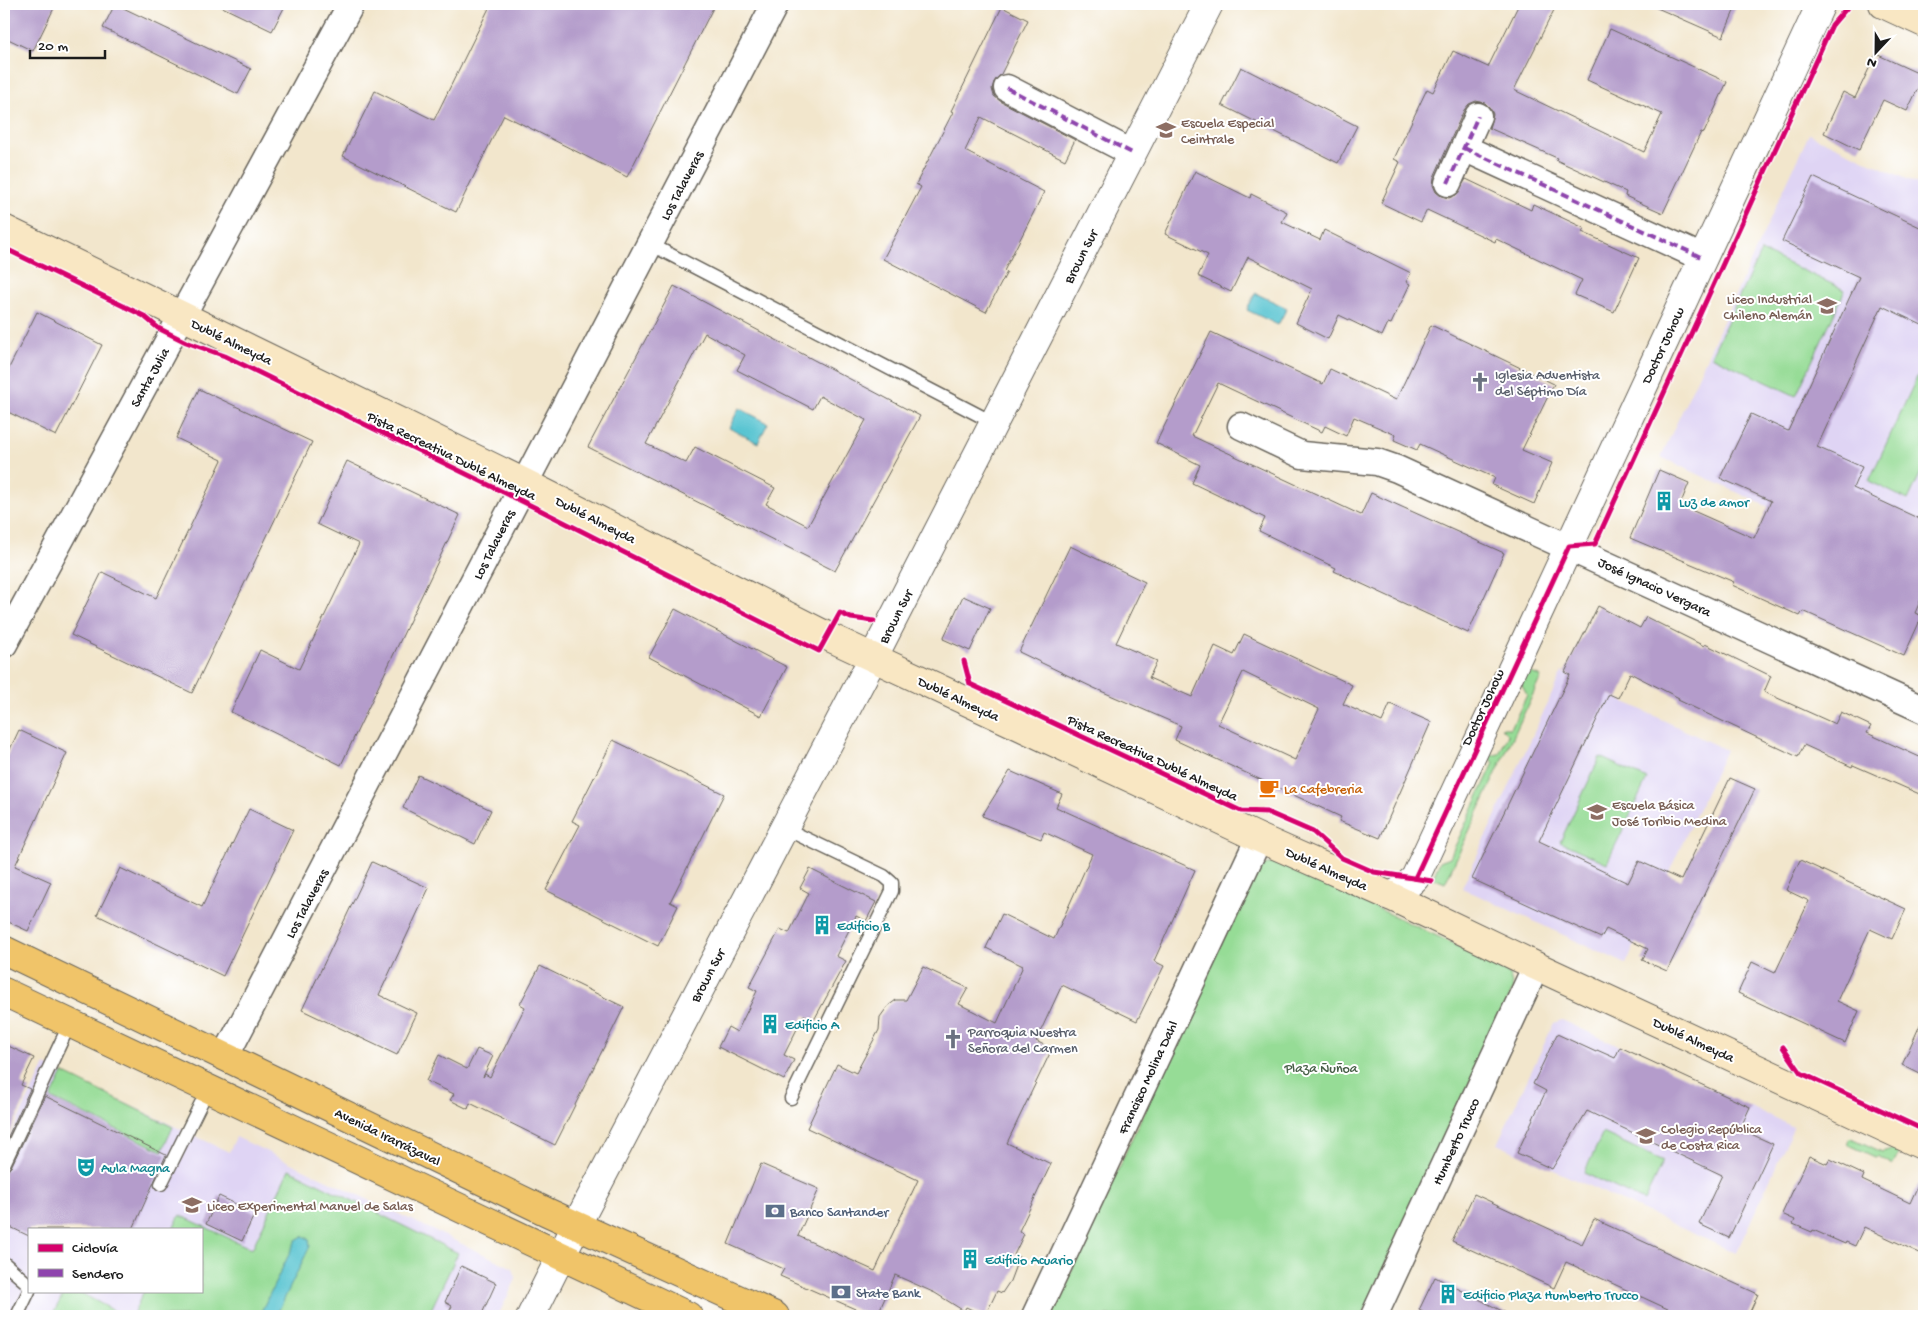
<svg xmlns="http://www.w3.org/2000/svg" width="1928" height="1320" viewBox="0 0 1928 1320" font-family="'Gochi Hand',sans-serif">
<rect width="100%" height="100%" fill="#fff"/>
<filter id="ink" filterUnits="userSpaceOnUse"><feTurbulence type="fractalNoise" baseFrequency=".02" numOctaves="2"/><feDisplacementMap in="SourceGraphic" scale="10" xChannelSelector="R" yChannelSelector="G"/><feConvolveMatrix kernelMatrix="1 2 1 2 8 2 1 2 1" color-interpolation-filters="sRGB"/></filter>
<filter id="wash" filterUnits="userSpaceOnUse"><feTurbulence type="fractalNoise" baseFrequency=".0096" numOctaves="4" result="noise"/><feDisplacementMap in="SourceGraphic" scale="20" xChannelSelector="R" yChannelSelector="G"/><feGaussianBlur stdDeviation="1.12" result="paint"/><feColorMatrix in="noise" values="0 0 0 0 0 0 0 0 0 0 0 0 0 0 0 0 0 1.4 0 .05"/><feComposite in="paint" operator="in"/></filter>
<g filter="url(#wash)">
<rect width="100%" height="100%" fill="#f2e6cc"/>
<!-- built -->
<g fill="#dfd4f4" fill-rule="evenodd">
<polygon points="1809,134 1924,187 1924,579 1661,457"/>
<polygon points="1562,672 1726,750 1626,964 1462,888"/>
<polygon points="1562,1020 1794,1127 1736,1253 1497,1144 1554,1023"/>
<path d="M45,1065L229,1152L236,1137L513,1268L516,1279L498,1316H4V1148ZM29,1229H201V1291H29Z"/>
</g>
<!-- green -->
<g fill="#96dc96" stroke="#597c59">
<polygon points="1761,251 1845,290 1796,396 1711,356"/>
<polygon points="1924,362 1924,466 1908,500 1869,481"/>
<polygon points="1527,671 1541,677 1445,883 1433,878 1440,861 1450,857 1494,763 1489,756 1499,754 1508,735 1501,728 1511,728 1527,695 1521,684"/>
<polygon points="1600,757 1647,779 1607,863 1560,842"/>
<polygon points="1272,863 1285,865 1501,966 1510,976 1513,989 1362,1316 1051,1316 1246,888 1260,866"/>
<polygon points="63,1073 173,1127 162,1151 51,1098"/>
<polygon points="1603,1133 1663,1161 1644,1201 1584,1173"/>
<polygon points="1850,1137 1882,1152 1894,1148 1900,1151 1893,1165 1878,1156 1875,1157 1847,1144"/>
<polygon points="289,1169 458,1253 428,1316 132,1316 144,1291 201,1291 201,1229 173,1229 180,1215 252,1249"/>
<polygon points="65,1291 77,1291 124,1316 52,1316"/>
</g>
<!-- water -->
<g fill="#58c4d1" stroke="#3a7076">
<polygon points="1255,293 1287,308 1278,325 1247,310"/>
<polygon points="739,408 768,423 758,443 729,428"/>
<polygon points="303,1236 309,1239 310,1246 276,1316 259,1316 296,1240"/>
</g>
<g id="blocks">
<!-- building -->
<g fill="#b49ccb" fill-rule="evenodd">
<polygon points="4,4 56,4 33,51 4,37"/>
<polygon points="115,4 251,69 238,94 103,28"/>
<polygon points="216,4 286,4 272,31"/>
<polygon points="491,4 715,4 627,177 504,115 456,212 343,156 375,91 434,120"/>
<polygon points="1519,4 1557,4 1514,90 1644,152 1662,114 1587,80 1610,29 1727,82 1704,133 1701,132 1663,213 1625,196 1626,192 1556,160 1557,158 1489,128 1493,114 1490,108 1485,103 1476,101 1469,104 1464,110 1434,177 1433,185 1436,192 1441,196 1449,198 1456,195 1466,179 1531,210 1533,204 1584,228 1582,232 1639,258 1614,312 1575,295 1582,280 1496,239 1495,242 1427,210 1421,222 1381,203 1400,162 1394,159 1417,110 1427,89 1433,92 1453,51 1488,67"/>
<polygon points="1648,4 1737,4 1723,37"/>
<polygon points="1002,7 1028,20 1001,74 994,82 992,89 994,96 1000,101 1075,140 1065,160 981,117 965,151 1044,192 1004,271 1007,272 986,312 883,259 921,187 916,184 953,112 951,111"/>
<polygon points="1876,54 1924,76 1907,111 1883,100 1859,150 1824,133 1843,92 1855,98"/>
<polygon points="1241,67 1357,126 1338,163 1222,105"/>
<polygon points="1195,171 1250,198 1251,194 1287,212 1282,222 1320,240 1324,230 1411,273 1406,282 1410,284 1391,324 1388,323 1382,336 1339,315 1328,339 1296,323 1312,289 1248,257 1231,292 1198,276 1208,255 1165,234"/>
<polygon points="1813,177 1924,229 1924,326 1882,306 1817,447 1862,467 1853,488 1924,521 1924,592 1915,613 1922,616 1904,656 1803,611 1800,616 1732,585 1734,582 1630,538 1659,470 1689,483 1680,505 1754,538 1771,501 1720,478 1751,414 1788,431 1859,277 1782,241"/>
<path d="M674,286L920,416L835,571L588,447ZM705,333L745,355L737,370L813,409L820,396L866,420L808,526L766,504L775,488L695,447L686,463L646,444Z"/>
<polygon points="37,312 102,345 56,436 4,410 4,378"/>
<polygon points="1431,325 1554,384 1522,450 1552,463 1534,504 1492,485 1495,478 1420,444 1417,450 1394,440 1396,435 1354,417 1346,436 1325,426 1322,432 1218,383 1192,436 1361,515 1371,493 1504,553 1468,633 1334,571 1336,568 1259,531 1265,518 1192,483 1200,465 1156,443 1211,332 1323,384 1330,369 1396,400"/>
<polygon points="199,389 312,442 192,693 71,635 102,572 156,598 222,460 176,438"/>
<polygon points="347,461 460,515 341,765 231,712 260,650 299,669 359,544 317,524"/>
<path d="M1070,546L1145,582L1116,643L1157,661L1149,678L1192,697L1215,646L1234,655L1244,634L1352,685L1343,704L1382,722L1390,704L1431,722L1380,838L1339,821L1341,817L1175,740L1181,726L1094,688L1019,652ZM1243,672L1319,709L1295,760L1218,724Z"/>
<polygon points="963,596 990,608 970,651 943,639"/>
<polygon points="1598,606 1640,628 1646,617 1704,646 1705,644 1771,676 1764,692 1835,724 1841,712 1871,726 1867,733 1924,759 1924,796 1853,765 1852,767 1804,745 1798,757 1678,700 1679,698 1630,673 1618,698 1609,694 1539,841 1628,883 1639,861 1681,880 1730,778 1755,789 1667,971 1642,960 1648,949 1606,929 1601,938 1472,879 1570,675 1565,672"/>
<polygon points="675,609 787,667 761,716 649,657"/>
<polygon points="19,730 67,753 15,866 51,882 28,931 4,920 4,762"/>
<polygon points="613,740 724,794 670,902 678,906 658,946 546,890 580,825 572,821"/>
<polygon points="1010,771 1062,794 1056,807 1195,870 1154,961 1164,966 1137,1021 1062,985 1036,1041 1052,1049 1007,1143 1051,1164 1019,1231 1024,1234 1014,1255 1019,1257 1010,1281 1002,1293 997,1291 985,1316 966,1307 964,1311 935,1293 895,1275 877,1316 871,1316 780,1276 784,1269 728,1244 761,1164 819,1189 798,1236 875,1271 918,1180 807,1128 837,1064 856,1073 879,1030 880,1017 888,1006 896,1000 906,1000 923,967 968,988 959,1004 997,1023 1023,966 986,948 1002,914 1054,939 1092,854 1044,832 1041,839 982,816"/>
<polygon points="418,775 491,810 475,844 403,808"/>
<polygon points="249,809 293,830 223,976 97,915 120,868 202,907"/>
<polygon points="1800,860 1906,909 1892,939 1870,929 1837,1001 1859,1011 1845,1043 1738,993 1752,962 1775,973 1809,901 1786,890"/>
<polygon points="372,862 429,888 379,995 417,1013 397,1055 302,1010"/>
<polygon points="810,869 876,902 866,921 856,916 836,956 846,961 814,1020 804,1015 784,1055 794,1060 784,1080 718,1047 728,1027 737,1032 757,991 749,987 780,929 789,933 809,893 800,888"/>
<polygon points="540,966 624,1007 555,1145 470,1103 468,1109 450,1100 454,1094 426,1081 439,1055 467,1069 477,1049 493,1056 483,1077 485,1074 490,1077 525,1007 520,1004"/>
<polygon points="1924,1016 1924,1076 1902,1065"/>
<polygon points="1557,1034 1596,1052 1597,1050 1615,1058 1620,1047 1750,1107 1740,1129 1773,1144 1729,1238 1699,1224 1722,1175 1587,1111 1552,1169 1517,1153 1546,1091 1533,1084"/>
<polygon points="4,1044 34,1058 21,1085 30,1089 4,1145"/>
<polygon points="45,1096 166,1155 133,1229 29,1229 29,1236 4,1224 4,1172 11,1167"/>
<polygon points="1809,1156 1827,1164 1830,1159 1864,1175 1862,1180 1910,1203 1924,1172 1924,1255 1864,1227 1855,1246 1846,1242 1845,1244 1813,1230 1812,1232 1793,1224 1795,1220 1782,1214"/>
<polygon points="1474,1194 1582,1244 1594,1219 1758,1294 1748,1316 1683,1316 1566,1262 1554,1288 1452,1241"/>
<polygon points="219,1196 255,1213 242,1241 206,1224"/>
<polygon points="461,1266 496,1283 481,1316 447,1316 452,1306 445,1302"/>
<polygon points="1435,1277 1512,1316 1430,1316 1419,1310"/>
</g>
</g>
</g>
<g filter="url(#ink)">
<use href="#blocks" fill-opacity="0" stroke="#67635a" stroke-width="1"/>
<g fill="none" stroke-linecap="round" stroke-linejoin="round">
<defs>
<g id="service">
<polyline points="650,244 994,423"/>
<polyline points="784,828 884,876 892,883 892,891 791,1098"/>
<polyline points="4,1164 70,1023"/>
<polyline points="161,1184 208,1089"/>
<polyline points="4,1263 27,1283 29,1290"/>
<polyline points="17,1316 29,1291"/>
</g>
<g id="minor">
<polyline points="1007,88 1132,153"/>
<polyline points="1464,148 1703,258"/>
<polyline points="1448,183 1478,116"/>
<polyline points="1241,426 1302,455 1377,462 1397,469 1924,710"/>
<polyline points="4,644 351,4"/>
<polyline points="225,1057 775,4"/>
<polyline points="1035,1316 1259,838"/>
<polyline points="1374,1316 1536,966"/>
</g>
<g id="tertiary">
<polyline points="1390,896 1402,890 1415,878 1821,4"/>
<polyline points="531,1316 576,1226 873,658 1209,4"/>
</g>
<g id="secondary">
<polyline points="1883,4 1924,23"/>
<polyline points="4,229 525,483 827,636 1259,838 1390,896 1536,966 1924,1146"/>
</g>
<g id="primary">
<polyline points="4,950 547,1212 775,1316"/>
<polyline points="4,992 688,1316"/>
</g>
</defs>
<!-- service casing -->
<use href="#service" stroke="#67635a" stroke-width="15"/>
<!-- minor casing -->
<use href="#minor" stroke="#67635a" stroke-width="29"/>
<!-- tertiary casing -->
<use href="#tertiary" stroke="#67635a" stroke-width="30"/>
<!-- secondary casing -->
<use href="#secondary" stroke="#67635a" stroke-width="30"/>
<!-- primary casing -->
<use href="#primary" stroke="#67635a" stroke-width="30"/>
<!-- service -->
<use href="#service" stroke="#fff" stroke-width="12"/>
<!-- minor -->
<use href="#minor" stroke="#fff" stroke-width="26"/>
<!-- tertiary -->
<use href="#tertiary" stroke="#fff" stroke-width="28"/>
<!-- secondary -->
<use href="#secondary" stroke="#f9e7c3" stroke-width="28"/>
<!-- primary -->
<use href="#primary" stroke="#f0c469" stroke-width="28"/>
<!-- quiet -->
<g stroke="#8e44ad" stroke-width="4" stroke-dasharray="8 4" stroke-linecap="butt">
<polyline points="1007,88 1132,153"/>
<polyline points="1464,148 1703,258"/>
<polyline points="1448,183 1478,116"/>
</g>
<defs>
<g id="cycleway">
<polyline points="4,248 144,316 158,328 186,342 225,356 538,509 819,651 840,613 851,618 874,621"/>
<polyline points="964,661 970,684 1241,811 1267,812 1313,832 1342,858 1374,872 1432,881"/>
<polyline points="1415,878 1569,546 1595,544 1832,25 1850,4"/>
<polyline points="1783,1047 1801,1073 1924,1130"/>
</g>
</defs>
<!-- cycleway casing -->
<use href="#cycleway" stroke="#fff" stroke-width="8"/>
<!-- cycleway -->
<use href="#cycleway" stroke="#d6006c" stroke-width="5"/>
</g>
</g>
<!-- icons -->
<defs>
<symbol id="school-bare" viewBox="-9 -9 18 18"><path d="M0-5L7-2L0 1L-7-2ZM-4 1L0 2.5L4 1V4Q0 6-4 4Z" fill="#8d6e63" stroke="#fff" stroke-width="2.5" paint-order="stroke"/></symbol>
<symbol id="church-bare" viewBox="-9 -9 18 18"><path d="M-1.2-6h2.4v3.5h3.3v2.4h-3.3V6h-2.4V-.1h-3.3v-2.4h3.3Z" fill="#6b7280" stroke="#fff" stroke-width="2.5" paint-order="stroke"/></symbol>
<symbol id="building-bare" viewBox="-9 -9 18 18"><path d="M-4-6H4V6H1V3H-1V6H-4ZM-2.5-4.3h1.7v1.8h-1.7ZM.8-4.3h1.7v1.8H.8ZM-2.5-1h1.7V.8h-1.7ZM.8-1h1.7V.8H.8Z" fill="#0f9aa8" stroke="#fff" stroke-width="2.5" paint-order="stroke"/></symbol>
<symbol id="cafe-bare" viewBox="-9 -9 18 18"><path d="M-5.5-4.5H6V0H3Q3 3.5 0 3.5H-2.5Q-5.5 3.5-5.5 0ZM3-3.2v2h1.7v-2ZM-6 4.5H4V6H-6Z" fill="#e8710a" stroke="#fff" stroke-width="2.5" paint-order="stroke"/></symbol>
<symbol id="theatre-bare" viewBox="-9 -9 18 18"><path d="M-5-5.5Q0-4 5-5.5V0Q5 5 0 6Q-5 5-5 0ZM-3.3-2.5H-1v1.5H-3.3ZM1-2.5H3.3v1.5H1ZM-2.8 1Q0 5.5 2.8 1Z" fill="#0f9aa8" stroke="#fff" stroke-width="2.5" paint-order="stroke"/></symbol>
<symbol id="bank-bare" viewBox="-9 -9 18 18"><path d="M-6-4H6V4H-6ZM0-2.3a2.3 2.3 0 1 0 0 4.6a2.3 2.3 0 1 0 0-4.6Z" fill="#5c6f8a" stroke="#fff" stroke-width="2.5" paint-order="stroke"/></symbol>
</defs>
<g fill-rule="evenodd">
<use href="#school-bare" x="1152" y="116" width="28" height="28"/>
<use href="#school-bare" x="1813" y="292" width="28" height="28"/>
<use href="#church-bare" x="1466" y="368" width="28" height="28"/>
<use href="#building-bare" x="1650" y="487" width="28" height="28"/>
<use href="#cafe-bare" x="1255" y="774" width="28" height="28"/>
<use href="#school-bare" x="1583" y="798" width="28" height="28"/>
<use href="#building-bare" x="808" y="911" width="28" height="28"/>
<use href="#building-bare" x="756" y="1010" width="28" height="28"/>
<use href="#church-bare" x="939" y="1025" width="28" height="28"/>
<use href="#school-bare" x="1632" y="1122" width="28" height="28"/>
<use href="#theatre-bare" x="72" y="1153" width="28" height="28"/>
<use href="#school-bare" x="178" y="1191" width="28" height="28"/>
<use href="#bank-bare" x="761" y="1197" width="28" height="28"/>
<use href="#building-bare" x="956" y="1245" width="28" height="28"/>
<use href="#bank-bare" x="827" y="1278" width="28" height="28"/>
<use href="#building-bare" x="1434" y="1280" width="28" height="28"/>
</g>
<g text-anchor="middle" stroke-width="4" stroke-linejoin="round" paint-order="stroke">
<!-- education labels -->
<g font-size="14" fill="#785e54" stroke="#fff" text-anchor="start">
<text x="1181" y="127">Escuela Especial<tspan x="1181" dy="16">Ceintrale</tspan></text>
<text x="1812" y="303" text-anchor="end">Liceo Industrial<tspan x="1812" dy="16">Chileno Alemán</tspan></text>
<text x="1612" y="809">Escuela Básica<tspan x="1612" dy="16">José Toribio Medina</tspan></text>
<text x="1661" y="1133">Colegio República<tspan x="1661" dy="16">de Costa Rica</tspan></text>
<text x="207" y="1210">Liceo Experimental Manuel de Salas</text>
</g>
<!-- street labels -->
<g font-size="14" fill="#1c1c1c" stroke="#fff">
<text transform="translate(681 185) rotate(-62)" y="5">Los Talaveras</text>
<text transform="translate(1080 256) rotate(-63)" y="5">Brown Sur</text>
<text transform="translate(232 341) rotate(26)" y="5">Dublé Almeyda</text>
<text transform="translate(1662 345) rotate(-65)" y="5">Doctor Johow</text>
<text transform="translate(149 377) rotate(-61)" y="5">Santa Julia</text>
<text transform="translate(452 455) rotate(26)" y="5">Pista Recreativa Dublé Almeyda</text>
<text transform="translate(596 519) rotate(27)" y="5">Dublé Almeyda</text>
<text transform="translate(493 544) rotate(-63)" y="5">Los Talaveras</text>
<text transform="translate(1655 586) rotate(25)" y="5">José Ignacio Vergara</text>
<text transform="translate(895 616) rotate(-63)" y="5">Brown Sur</text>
<text transform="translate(959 698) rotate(25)" y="5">Dublé Almeyda</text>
<text transform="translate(1482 707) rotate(-65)" y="5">Doctor Johow</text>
<text transform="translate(1153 757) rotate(25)" y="5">Pista Recreativa Dublé Almeyda</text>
<text transform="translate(1327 868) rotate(24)" y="5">Dublé Almeyda</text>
<text transform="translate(306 903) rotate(-62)" y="5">Los Talaveras</text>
<text transform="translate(707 975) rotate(-62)" y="5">Brown Sur</text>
<text transform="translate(1694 1039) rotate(25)" y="5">Dublé Almeyda</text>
<text transform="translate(1147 1077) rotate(-65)" y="5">Francisco Molina Dahl</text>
<text transform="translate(388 1136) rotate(26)" y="5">Avenida Irarrázaval</text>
<text transform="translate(1455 1141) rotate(-65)" y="5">Humberto Trucco</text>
</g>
<!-- worship labels -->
<g font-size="14" fill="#5b616d" stroke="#fff" text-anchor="start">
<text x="1495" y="379">Iglesia Adventista<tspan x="1495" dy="16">del Séptimo Día</tspan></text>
<text x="968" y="1036">Parroquia Nuestra<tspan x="968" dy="16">Señora del Carmen</tspan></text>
</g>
<!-- culture labels -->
<g font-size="14" fill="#0d838f" stroke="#fff" text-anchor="start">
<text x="1679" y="506">Luz de amor</text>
<text x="837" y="930">Edificio B</text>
<text x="785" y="1029">Edificio A</text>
<text x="101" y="1172">Aula Magna</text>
<text x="985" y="1264">Edificio Acuario</text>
<text x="1463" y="1299">Edificio Plaza Humberto Trucco</text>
</g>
<!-- food labels -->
<g font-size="14" fill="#c56008" stroke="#fff" text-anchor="start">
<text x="1284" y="793">La Cafebreria</text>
</g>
<!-- park labels -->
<g font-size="14" fill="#475f47" stroke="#fff">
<text x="1321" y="1072">Plaza Ñuñoa</text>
</g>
<!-- service labels -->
<g font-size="14" fill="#4e5e75" stroke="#fff" text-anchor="start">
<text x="790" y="1216">Banco Santander</text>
<text x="856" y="1297">State Bank</text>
</g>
</g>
<!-- margin -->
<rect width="1928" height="1320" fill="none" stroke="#fff" stroke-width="20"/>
<!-- legend -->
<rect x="28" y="1228" width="175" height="65" fill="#ffffff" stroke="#a4a4a4"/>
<rect x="38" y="1244" width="25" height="8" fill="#d6006c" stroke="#a4a4a4"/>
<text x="72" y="1252" font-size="15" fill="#1c1c1c">Ciclovía</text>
<rect x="38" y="1269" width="25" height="8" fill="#8e44ad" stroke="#a4a4a4"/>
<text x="72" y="1278" font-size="15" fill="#1c1c1c">Sendero</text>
<!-- north arrow -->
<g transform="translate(1876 52) rotate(202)" stroke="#ffffff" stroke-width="4" paint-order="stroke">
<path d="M0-4L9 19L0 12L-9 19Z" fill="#1c1c1c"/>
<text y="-8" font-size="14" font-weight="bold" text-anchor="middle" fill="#1c1c1c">N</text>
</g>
<!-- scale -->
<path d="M30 50v8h75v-8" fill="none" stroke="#1c1c1c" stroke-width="2.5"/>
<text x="38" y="50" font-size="15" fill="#1c1c1c" stroke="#ffffff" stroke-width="4" paint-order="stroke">20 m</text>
</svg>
